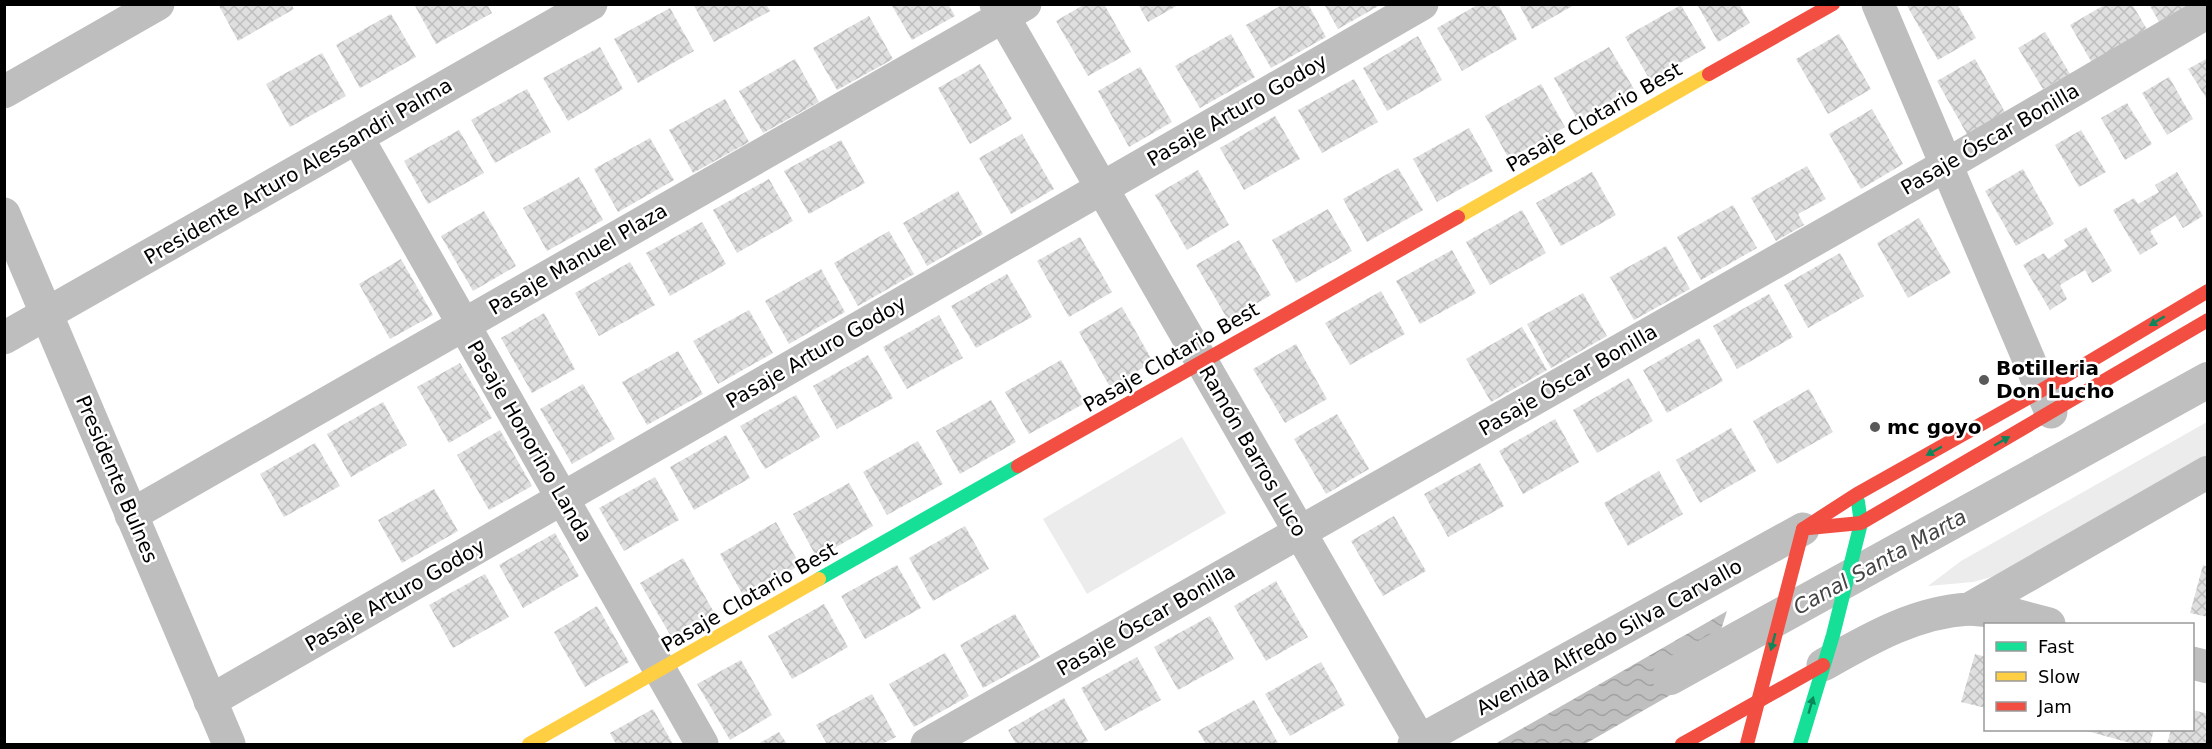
<svg xmlns="http://www.w3.org/2000/svg" width="2212" height="749" viewBox="0 0 2212 749" font-family="'DejaVu Sans',sans-serif">
<defs>
<pattern id="water-waves" width="16" height="10" patternUnits="userSpaceOnUse" patternTransform="scale(1.5)"><rect width="16" height="10" fill="#bfbfbf"/><path d="M0 5q4-4 8 0t8 0" fill="none" stroke="#a2a2a2"/></pattern>
<pattern id="building-cross-hatch" width="8" height="8" patternUnits="userSpaceOnUse" patternTransform="scale(1.5)"><rect width="8" height="8" fill="#dfdfdf"/><path d="M0 0l8 8M0 8l8-8" fill="none" stroke="#bebebe"/></pattern>
</defs>
<rect width="100%" height="100%" fill="#fff"/>
<!-- park -->
<g fill="#ececec">
<polygon points="2207,422 2207,459 2006,573 1973,582 1928,586 1961,561"/>
<polygon points="1182,437 1226,513 1087,594 1043,519"/>
</g>
<!-- water -->
<polygon fill="url(#water-waves)" points="1727,611 1707,674 1585,744 1495,744"/>
<g fill="none" stroke-linecap="round" stroke-linejoin="round">
<!-- canal -->
<polyline stroke="#bfbfbf" stroke-width="36" points="1670,677 2208,380"/>
</g>
<!-- building -->
<g fill="url(#building-cross-hatch)">
<polygon points="218,4 291,4 294,9 238,41"/>
<polygon points="414,4 487,4 492,13 436,44"/>
<polygon points="693,4 766,4 770,11 714,42"/>
<polygon points="891,4 948,4 955,16 912,40"/>
<polygon points="1085,4 1104,4 1131,52 1088,76 1056,21"/>
<polygon points="1138,4 1180,4 1148,22"/>
<polygon points="1284,4 1308,4 1326,37 1271,68 1246,25"/>
<polygon points="1324,4 1382,4 1338,29"/>
<polygon points="1479,4 1498,4 1517,39 1462,71 1437,28"/>
<polygon points="1519,4 1576,4 1532,29"/>
<polygon points="1697,4 1739,4 1750,23 1718,42"/>
<polygon points="1906,4 1957,4 1976,38 1938,60"/>
<polygon points="2106,4 2132,4 2148,31 2092,63 2070,25"/>
<polygon points="2149,4 2189,4 2159,22"/>
<polygon points="1681,5 1706,48 1650,80 1625,37"/>
<polygon points="670,8 694,51 638,83 614,39"/>
<polygon points="391,14 416,57 360,88 336,45"/>
<polygon points="869,16 893,59 837,90 813,48"/>
<polygon points="2045,32 2070,74 2043,89 2018,48"/>
<polygon points="1231,34 1255,77 1200,108 1175,66"/>
<polygon points="1839,34 1871,89 1828,114 1796,59"/>
<polygon points="1418,36 1442,80 1387,111 1363,68"/>
<polygon points="600,47 623,89 568,121 543,78"/>
<polygon points="1609,47 1634,89 1578,121 1554,78"/>
<polygon points="322,53 346,96 290,127 266,84"/>
<polygon points="2208,58 2208,101 2188,69"/>
<polygon points="795,59 819,102 763,133 739,91"/>
<polygon points="1975,59 2006,114 1968,136 1937,81"/>
<polygon points="980,64 1012,119 970,144 938,88"/>
<polygon points="1140,67 1172,122 1129,147 1098,91"/>
<polygon points="2169,77 2193,119 2167,135 2142,93"/>
<polygon points="1354,79 1378,122 1322,153 1298,110"/>
<polygon points="1541,84 1565,127 1509,159 1485,116"/>
<polygon points="527,89 551,132 495,163 471,120"/>
<polygon points="725,99 749,142 693,173 669,130"/>
<polygon points="2127,103 2152,144 2125,160 2101,118"/>
<polygon points="1872,109 1903,164 1861,189 1829,134"/>
<polygon points="1275,116 1300,159 1244,190 1220,148"/>
<polygon points="1469,128 1493,171 1437,202 1413,159"/>
<polygon points="459,130 484,173 428,204 404,161"/>
<polygon points="2081,130 2106,172 2079,187 2055,145"/>
<polygon points="1022,134 1054,189 1011,214 979,158"/>
<polygon points="650,138 674,180 618,212 594,169"/>
<polygon points="841,140 865,183 809,214 784,171"/>
<polygon points="1807,166 1826,199 1798,214 1804,225 1776,241 1751,198"/>
<polygon points="1398,168 1423,210 1367,242 1343,199"/>
<polygon points="2023,169 2054,224 2016,246 1985,191"/>
<polygon points="1198,170 1229,225 1187,250 1155,195"/>
<polygon points="1592,172 1616,215 1561,246 1536,203"/>
<polygon points="2177,172 2203,216 2183,228 2175,215 2150,231 2158,244 2140,255 2113,210 2134,198 2138,204 2159,192 2155,185"/>
<polygon points="579,177 603,220 547,251 523,208"/>
<polygon points="769,179 793,221 737,253 713,210"/>
<polygon points="958,191 983,234 927,266 903,223"/>
<polygon points="1733,205 1757,248 1701,280 1677,237"/>
<polygon points="1328,209 1352,251 1296,283 1272,240"/>
<polygon points="1522,210 1546,253 1490,285 1466,242"/>
<polygon points="484,211 516,266 473,291 441,236"/>
<polygon points="1919,218 1951,273 1908,298 1877,243"/>
<polygon points="702,222 726,264 670,296 646,253"/>
<polygon points="2086,227 2112,271 2092,283 2085,270 2060,285 2067,299 2050,310 2023,265 2044,253 2048,259 2068,246 2064,240"/>
<polygon points="889,231 914,274 858,306 834,263"/>
<polygon points="1080,237 1112,292 1069,317 1037,261"/>
<polygon points="1239,240 1271,295 1228,320 1196,265"/>
<polygon points="1666,246 1690,289 1634,320 1610,277"/>
<polygon points="1452,250 1476,293 1420,324 1396,281"/>
<polygon points="1840,253 1864,296 1808,328 1784,285"/>
<polygon points="401,259 433,315 390,339 359,284"/>
<polygon points="630,262 655,305 599,336 575,293"/>
<polygon points="821,269 845,312 789,344 765,301"/>
<polygon points="1007,274 1032,317 976,348 951,306"/>
<polygon points="1381,291 1405,334 1350,365 1325,323"/>
<polygon points="1583,293 1607,336 1551,368 1527,324"/>
<polygon points="1769,294 1793,337 1737,369 1713,326"/>
<polygon points="1122,307 1153,362 1110,387 1079,332"/>
<polygon points="749,310 773,353 718,384 693,341"/>
<polygon points="544,313 575,369 532,393 501,338"/>
<polygon points="939,315 963,358 907,389 883,347"/>
<polygon points="1522,327 1547,370 1491,402 1466,359"/>
<polygon points="1699,338 1723,381 1667,413 1643,370"/>
<polygon points="1296,344 1327,399 1285,423 1253,369"/>
<polygon points="678,351 703,394 647,425 622,382"/>
<polygon points="868,355 893,398 837,429 813,386"/>
<polygon points="1061,360 1085,403 1029,434 1005,392"/>
<polygon points="460,363 492,418 449,443 417,387"/>
<polygon points="1629,378 1653,421 1597,453 1573,410"/>
<polygon points="583,384 615,439 572,464 540,409"/>
<polygon points="1809,389 1833,432 1777,464 1753,421"/>
<polygon points="796,395 820,437 765,469 740,426"/>
<polygon points="991,400 1016,442 960,474 936,431"/>
<polygon points="383,402 407,445 351,477 327,434"/>
<polygon points="1337,414 1369,469 1326,494 1294,439"/>
<polygon points="1555,419 1579,462 1523,494 1499,451"/>
<polygon points="1731,428 1756,471 1700,503 1676,460"/>
<polygon points="500,430 532,486 489,510 457,455"/>
<polygon points="726,435 750,478 694,510 670,467"/>
<polygon points="918,441 943,484 887,515 863,472"/>
<polygon points="315,443 340,486 284,517 260,474"/>
<polygon points="1480,463 1504,506 1448,537 1424,494"/>
<polygon points="1659,471 1683,514 1628,546 1604,503"/>
<polygon points="655,477 679,520 624,551 599,508"/>
<polygon points="849,483 873,526 817,558 793,514"/>
<polygon points="434,489 458,531 402,563 378,520"/>
<polygon points="1394,516 1426,571 1383,596 1351,541"/>
<polygon points="776,522 800,565 744,597 720,554"/>
<polygon points="965,526 989,569 933,601 909,558"/>
<polygon points="555,533 579,576 523,608 499,565"/>
<polygon points="683,558 715,614 672,638 640,583"/>
<polygon points="897,565 921,608 865,639 841,596"/>
<polygon points="2203,565 2208,567 2208,617 2190,613"/>
<polygon points="485,574 509,617 453,648 429,605"/>
<polygon points="1276,581 1308,637 1266,661 1234,606"/>
<polygon points="824,604 848,647 792,679 768,636"/>
<polygon points="597,606 629,662 585,687 554,632"/>
<polygon points="1015,614 1040,657 983,688 960,645"/>
<polygon points="1210,616 1234,659 1178,690 1154,647"/>
<polygon points="945,653 969,696 914,727 889,684"/>
<polygon points="1975,654 1986,657 1986,708 1961,702"/>
<polygon points="1137,657 1161,700 1105,731 1081,688"/>
<polygon points="741,660 772,715 730,740 697,684"/>
<polygon points="1321,662 1345,705 1290,736 1265,694"/>
<polygon points="872,694 896,737 882,744 827,744 816,725"/>
<polygon points="1064,698 1088,741 1082,744 1016,744 1008,730"/>
<polygon points="1254,700 1278,743 1276,744 1206,744 1198,731"/>
<polygon points="653,709 673,744 616,744 610,733"/>
<polygon points="2193,710 2208,714 2208,744 2167,744 2171,730 2193,729"/>
<polygon points="2088,730 2154,730 2150,744 2134,744 2087,731"/>
<polygon points="779,732 787,744 758,744"/>
</g>
<g fill="none" stroke-linecap="round" stroke-linejoin="round">
<!-- street -->
<g stroke="#bebebe" stroke-width="33">
<polyline points="996,4 1420,741"/>
<polyline points="1878,4 2051,412"/>
<polyline points="4,92 158,4"/>
<polyline points="357,137 702,744"/>
<polyline points="4,214 229,744"/>
<polyline points="4,338 591,4"/>
<polyline points="131,515 1025,4"/>
<polyline points="1969,609 2004,612 2049,624"/>
<polyline points="2192,663 2208,667"/>
<path d="M1823,665C1869,639 1915,612 1969,609L2208,472"/>
<polyline points="210,701 1422,4"/>
<polyline points="927,744 1946,165 2208,12"/>
<polyline points="1414,744 1803,529"/>
</g>
<!-- fast -->
<g stroke="#16e098" stroke-width="14">
<polyline points="819,579 1018,466"/>
<polyline points="1800,744 1833,635 1861,523 1858,502"/>
</g>
<!-- slow -->
<g stroke="#ffcf43" stroke-width="14">
<polyline points="1458,217 1709,74"/>
<polyline points="529,744 819,579"/>
</g>
<!-- jam -->
<g stroke="#f24e42" stroke-width="14">
<polyline points="1709,74 1833,4"/>
<polyline points="1018,466 1458,217"/>
<polyline points="1809,528 1861,523 2208,320"/>
<polyline points="1803,529 1857,494 2042,390 2208,291"/>
<polyline points="1682,744 1823,665"/>
<polyline points="1747,744 1803,529"/>
</g>
</g>
<!-- one-way arrows -->
<defs><path id="oneway-solid" d="M-6-.8H1V-3.2L6.5 0L1 3.2V.8H-6Z" transform="scale(1.5)"/></defs>
<g fill="#0d865b">
<use href="#oneway-solid" transform="translate(2157 321) rotate(149)"/>
<use href="#oneway-solid" transform="translate(2002 441) rotate(-30)"/>
<use href="#oneway-solid" transform="translate(1934 451) rotate(151)"/>
<use href="#oneway-solid" transform="translate(1773 642) rotate(105)"/>
<use href="#oneway-solid" transform="translate(1811 705) rotate(-74)"/>
</g>
<!-- markers -->
<g fill="#595959" stroke="#fff" stroke-width="2">
<circle cx="1984" cy="380" r="6"/>
<circle cx="1875" cy="427" r="6"/>
</g>
<g text-anchor="middle" stroke-width="5" stroke-linejoin="round" paint-order="stroke">
<!-- street labels -->
<g font-size="20" fill="#000" stroke="#fff">
<text transform="translate(1237 110) rotate(-30)" y="7">Pasaje Arturo Godoy</text>
<text transform="translate(1594 117) rotate(-30)" y="7">Pasaje Clotario Best</text>
<text transform="translate(1990 139) rotate(-30)" y="7">Pasaje Óscar Bonilla</text>
<text transform="translate(298 171) rotate(-30)" y="7">Presidente Arturo Alessandri Palma</text>
<text transform="translate(578 259) rotate(-30)" y="7">Pasaje Manuel Plaza</text>
<text transform="translate(816 352) rotate(-30)" y="7">Pasaje Arturo Godoy</text>
<text transform="translate(1171 357) rotate(-30)" y="7">Pasaje Clotario Best</text>
<text transform="translate(1568 380) rotate(-30)" y="7">Pasaje Óscar Bonilla</text>
<text transform="translate(530 441) rotate(60)" y="7">Pasaje Honorino Landa</text>
<text transform="translate(1253 451) rotate(60)" y="7">Ramón Barros Luco</text>
<text transform="translate(117 479) rotate(67)" y="7">Presidente Bulnes</text>
<text transform="translate(395 595) rotate(-30)" y="7">Pasaje Arturo Godoy</text>
<text transform="translate(749 597) rotate(-30)" y="7">Pasaje Clotario Best</text>
<text transform="translate(1146 620) rotate(-30)" y="7">Pasaje Óscar Bonilla</text>
<text transform="translate(1609 637) rotate(-29)" y="7">Avenida Alfredo Silva Carvallo</text>
</g>
<!-- poi labels -->
<g font-size="20" font-weight="bold" fill="#000" stroke="#fff" text-anchor="start">
<text x="1996" y="375">Botilleria<tspan x="1996" dy="23">Don Lucho</tspan></text>
<text x="1887" y="434">mc goyo</text>
</g>
<!-- water labels -->
<g font-size="21" font-style="italic" fill="#444" stroke="#fff">
<text transform="translate(1880 562) rotate(-29)" y="7">Canal Santa Marta</text>
</g>
</g>
<!-- border -->
<rect width="2212" height="749" fill="none" stroke="#000000" stroke-width="12"/>
<!-- legend -->
<rect x="1984" y="623" width="210" height="108" fill="#ffffff" stroke="#999999" stroke-width="1.5"/>
<rect x="1996" y="642" width="30" height="9" fill="#16e098" stroke="#999999" stroke-width="1.5"/>
<text x="2038" y="653" font-size="18" fill="#000000">Fast</text>
<rect x="1996" y="672" width="30" height="9" fill="#ffcf43" stroke="#999999" stroke-width="1.5"/>
<text x="2038" y="683" font-size="18" fill="#000000">Slow</text>
<rect x="1996" y="702" width="30" height="9" fill="#f24e42" stroke="#999999" stroke-width="1.5"/>
<text x="2038" y="713" font-size="18" fill="#000000">Jam</text>
</svg>
